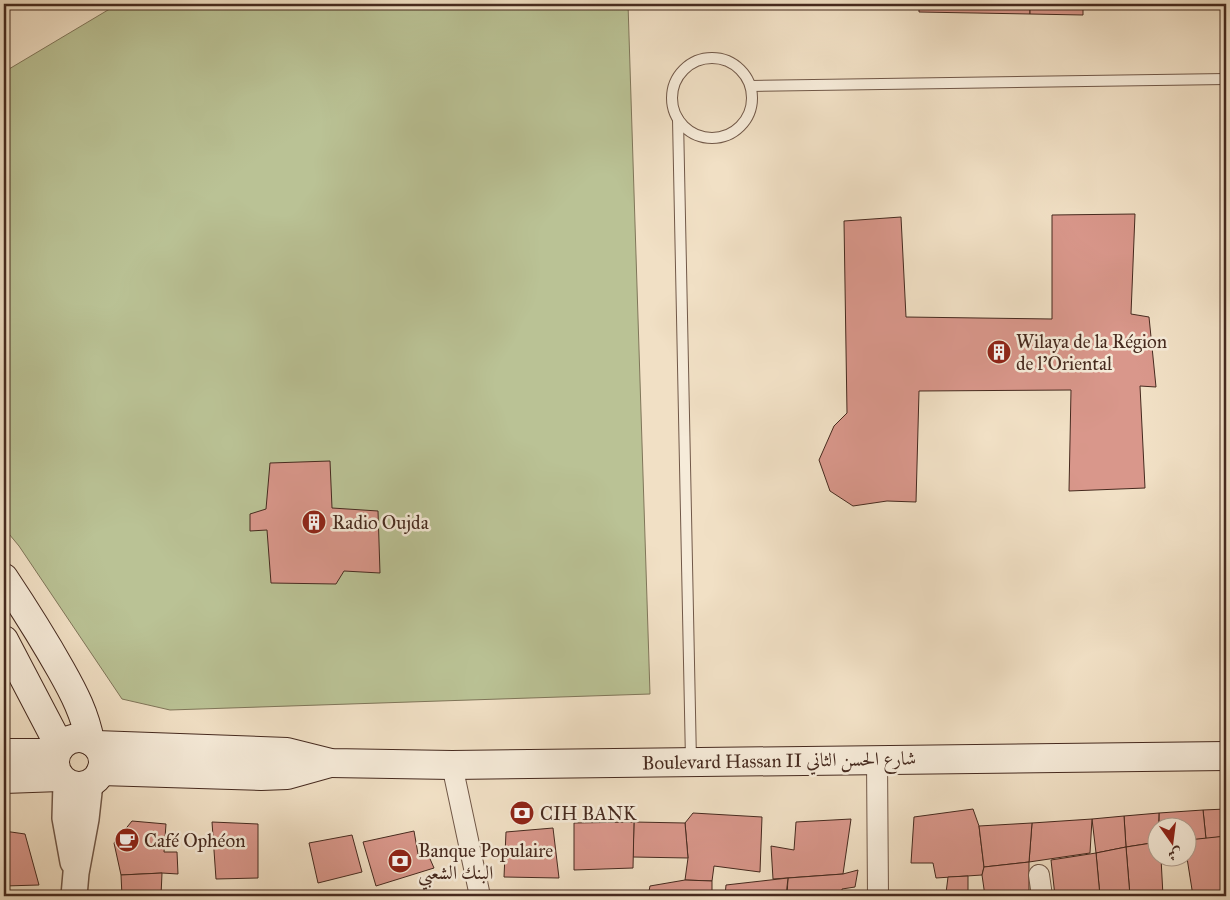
<svg xmlns="http://www.w3.org/2000/svg" width="1230" height="900" viewBox="0 0 1230 900" font-family="'IM FELL Great Primer',Amiri,serif">
<rect width="100%" height="100%" fill="#f1e0c5"/>
<filter id="stains"><feTurbulence type="fractalNoise" baseFrequency=".004" numOctaves="4"/><feColorMatrix values="0 0 0 0 .2 0 0 0 0 .09 0 0 0 0 .02 0 0 0 .5 -.17"/></filter>
<radialGradient id="worn" r=".72"><stop offset=".6" stop-color="#630" stop-opacity="0"/><stop offset="1" stop-color="#630" stop-opacity=".3"/></radialGradient>
<!-- green -->
<polygon fill="#bac295" stroke="#80765a" points="118,4 628,4 650,694 170,710 122,699 19,546 4,528 4,72"/>
<!-- building -->
<g fill="#d9978b" stroke="#462a1f">
<polygon points="737,4 818,4 817,6 737,9"/>
<polygon points="853,4 868,4 869,7 853,5"/>
<polygon points="919,4 1030,4 1030,14 919,12"/>
<polygon points="1030,4 1083,4 1083,15 1030,14"/>
<polygon points="1135,214 1131,314 1149,317 1156,387 1140,386 1145,488 1069,491 1071,390 919,391 916,502 887,501 853,506 830,491 819,460 834,426 847,413 844,221 901,217 906,317 1052,319 1052,215"/>
<polygon points="330,461 332,508 378,511 380,573 344,571 336,584 271,583 267,530 250,531 250,514 266,509 270,463"/>
<polygon points="973,809 979,826 984,867 982,875 936,878 933,863 911,863 914,817"/>
<polygon points="1226,809 1226,836 1206,839 1203,810"/>
<polygon points="1203,810 1206,839 1188,840 1188,828 1159,828 1159,813"/>
<polygon points="693,813 762,817 760,872 714,866 712,881 685,880 688,858 685,823"/>
<polygon points="1159,813 1158,842 1126,847 1124,816"/>
<polygon points="1124,816 1126,847 1096,853 1092,819"/>
<polygon points="851,819 843,874 773,879 771,846 794,850 796,822"/>
<polygon points="1092,819 1090,853 1029,862 1032,823"/>
<polygon points="132,821 166,824 164,852 177,852 178,874 162,873 121,875 114,843"/>
<polygon points="212,822 258,824 258,878 216,879"/>
<polygon points="634,822 685,823 688,858 633,857"/>
<polygon points="634,822 633,868 574,870 574,823"/>
<polygon points="1032,823 1029,862 984,867 979,826"/>
<polygon points="553,828 559,878 504,877 506,832"/>
<polygon points="4,831 25,834 39,885 4,886"/>
<polygon points="414,831 418,854 427,852 434,868 376,886 363,842"/>
<polygon points="352,835 362,872 318,883 309,843"/>
<polygon points="1226,836 1226,896 1193,896 1187,858 1188,840"/>
<polygon points="1158,842 1158,858 1161,858 1163,896 1130,896 1126,847"/>
<polygon points="1126,847 1130,896 1100,896 1096,853"/>
<polygon points="1096,853 1100,896 1055,896 1051,860"/>
<polygon points="1029,862 1029,896 985,896 982,875 984,867"/>
<polygon points="858,870 855,887 842,889 842,896 787,896 788,878 843,874"/>
<polygon points="162,873 161,896 122,896 121,875"/>
<polygon points="968,876 968,896 916,896 916,891 946,893 948,877"/>
<polygon points="788,878 786,896 725,896 726,885"/>
<polygon points="685,880 712,881 712,896 648,896 650,886"/>
<polygon points="567,893 572,896 551,896"/>
</g>
<g fill="none" stroke-linecap="round" stroke-linejoin="round">
<defs>
<g id="service">
<circle cx="712" cy="98" r="40"/>
<polyline points="751,86 1226,79"/>
<polyline points="678,119 691,761"/>
</g>
<g id="minor">
<polyline points="877,759 878,896"/>
<polyline points="452,765 480,896"/>
<polyline points="1039,875 1042,896"/>
</g>
<g id="tertiary">
<polyline points="66,783 65,818 73,862"/>
<polyline points="74,896 76,873 86,819 90,783"/>
</g>
<g id="secondary">
<path d="M4,578C24,608 43,638 61,670C74,693 85,714 90,741"/>
<polyline points="4,640 60,747"/>
<circle cx="79" cy="762" r="24"/>
<polyline points="96,745 287,752 331,763 452,765 1226,756"/>
<polyline points="4,753 56,753"/>
<polyline points="101,771 261,776 287,775 330,763"/>
<polyline points="4,779 60,777"/>
</g>
</defs>
<!-- service casing -->
<use href="#service" stroke="#715848" stroke-width="12"/>
<!-- minor casing -->
<use href="#minor" stroke="#715848" stroke-width="22"/>
<!-- tertiary casing -->
<use href="#tertiary" stroke="#715848" stroke-width="28"/>
<!-- secondary casing -->
<use href="#secondary" stroke="#462a1f" stroke-width="30"/>
<!-- service -->
<use href="#service" stroke="#f6ebd9" stroke-width="10"/>
<!-- minor -->
<use href="#minor" stroke="#f6ebd9" stroke-width="20"/>
<!-- tertiary -->
<use href="#tertiary" stroke="#f6ebd9" stroke-width="25"/>
<!-- secondary -->
<use href="#secondary" stroke="#f6ebd9" stroke-width="28"/>
</g>
<!-- icons -->
<defs>
<symbol id="building-disc" viewBox="-11 -11 22 22"><circle r="9.5" fill="#8f2418" stroke="#f6ebd9"/><path d="M-4-6H4V6H1V3H-1V6H-4ZM-2.5-4.3h1.7v1.8h-1.7ZM.8-4.3h1.7v1.8H.8ZM-2.5-1h1.7V.8h-1.7ZM.8-1h1.7V.8H.8Z" fill="#fff"/></symbol>
<symbol id="bank-disc" viewBox="-11 -11 22 22"><circle r="9.5" fill="#8f2418" stroke="#f6ebd9"/><path d="M-6-4H6V4H-6ZM0-2.3a2.3 2.3 0 1 0 0 4.6a2.3 2.3 0 1 0 0-4.6Z" fill="#fff"/></symbol>
<symbol id="cafe-disc" viewBox="-11 -11 22 22"><circle r="9.5" fill="#8f2418" stroke="#f6ebd9"/><path d="M-5.5-4.5H6V0H3Q3 3.5 0 3.5H-2.5Q-5.5 3.5-5.5 0ZM3-3.2v2h1.7v-2ZM-6 4.5H4V6H-6Z" fill="#fff"/></symbol>
</defs>
<g fill-rule="evenodd">
<use href="#building-disc" x="985" y="338" width="28" height="28"/>
<use href="#building-disc" x="300" y="508" width="28" height="28"/>
<use href="#bank-disc" x="508" y="799" width="28" height="28"/>
<use href="#cafe-disc" x="113" y="826" width="28" height="28"/>
<use href="#bank-disc" x="386" y="847" width="28" height="28"/>
</g>
<g text-anchor="middle" stroke-width="5" stroke-linejoin="round" paint-order="stroke">
<!-- poi labels -->
<g font-size="19" fill="#462a1f" stroke="#f6ebd9" text-anchor="start">
<text x="1016" y="348">Wilaya de la Région<tspan x="1016" dy="22">de l'Oriental</tspan></text>
<text x="332" y="529">Radio Oujda</text>
<text x="540" y="820">CIH BANK</text>
<text x="144" y="847">Café Ophéon</text>
<text x="418" y="857">Banque Populaire<tspan x="418" dy="22">البنك الشعبي</tspan></text>
</g>
<!-- street labels -->
<g font-size="19" fill="#462a1f" stroke="#f6ebd9">
<text transform="translate(779 760) rotate(-1)" y="7">Boulevard Hassan II شارع الحسن الثاني</text>
</g>
</g>
<!-- margin -->
<rect width="1230" height="900" fill="none" stroke="#f1e0c5" stroke-width="20"/>
<rect x="5" y="5" width="1220" height="890" fill="none" stroke="#462a1f" stroke-width="2.5"/>
<rect x="10" y="10" width="1210" height="880" fill="none" stroke="#462a1f"/>
<!-- north arrow -->
<g transform="translate(1172 842) rotate(166)"><circle r="24" fill="#f6ebd9" stroke="#b09e8f"/>
<path d="M0-4L9 19L0 12L-9 19Z" fill="#8f2418"/>
<text y="-8" font-size="14" font-weight="bold" text-anchor="middle" fill="#462a1f">ش</text>
</g>
<rect width="100%" height="100%" filter="url(#stains)"/>
<rect width="100%" height="100%" fill="url(#worn)"/>
</svg>
